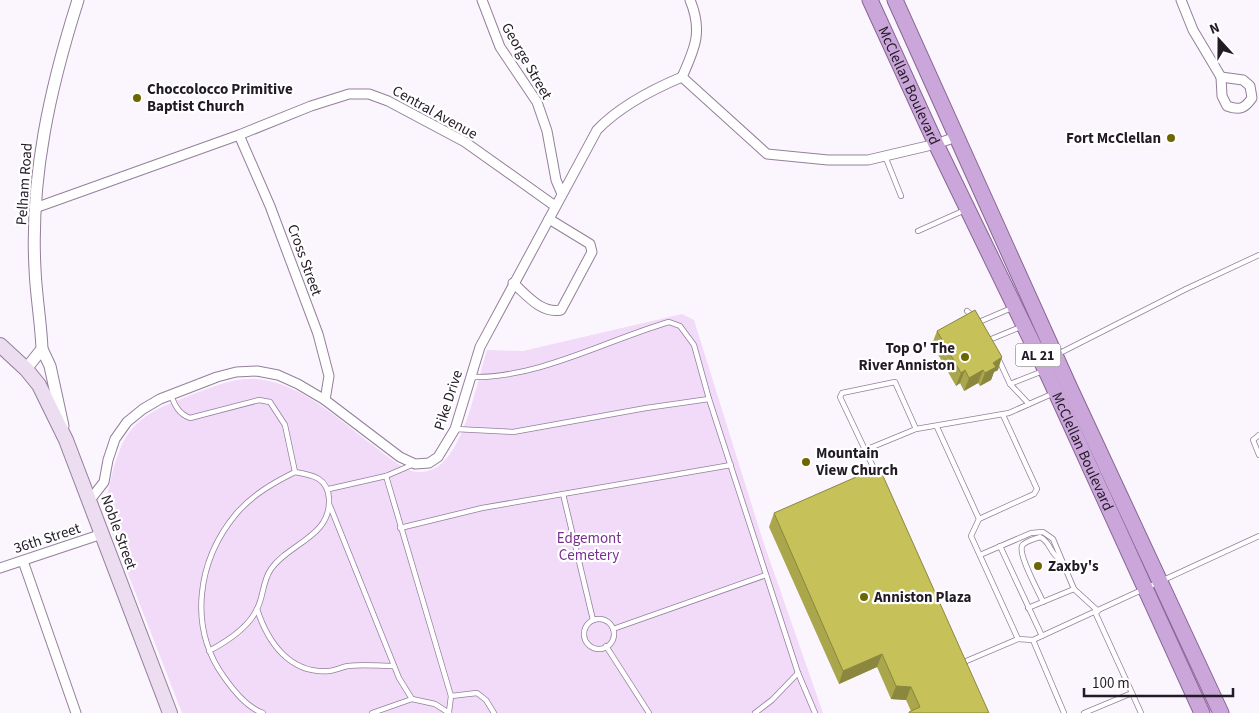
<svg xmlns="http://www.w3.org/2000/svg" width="1259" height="713" viewBox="0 0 1259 713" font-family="'Source Sans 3',sans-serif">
<rect width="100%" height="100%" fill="#fbf6fd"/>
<!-- green -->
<path fill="#f1dbf9" d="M682,314L694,320L763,541L823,713H182L106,517C104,499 116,453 126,437C141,413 166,405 191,395C212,387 234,377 257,379C302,383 340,421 374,446C386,455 398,466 412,471C418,473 425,472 431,470C464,459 477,380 487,350L523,351Z"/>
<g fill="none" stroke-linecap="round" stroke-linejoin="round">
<defs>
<g id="service">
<polyline points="885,156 901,196"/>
<polyline points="918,231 965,210"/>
<polyline points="967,311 974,317"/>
<polyline points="979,322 1014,307"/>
<polyline points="989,340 1023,326"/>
<polyline points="1058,354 1186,289 1259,255"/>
<polyline points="998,358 1010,384"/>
<path d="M471,377C537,379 607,340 669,322L680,326L694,345L709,399L798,673L815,713"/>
<path d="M171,395C175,406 179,414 190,418L259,400L270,402L285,425L295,472"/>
<polyline points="1029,404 1010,384 1043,371"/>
<polyline points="937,427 979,519 971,536 1018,639 1033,640 1259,536"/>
<polyline points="455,429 513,432 646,408 709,399"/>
<polyline points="1259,435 1253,440 1259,455"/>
<polyline points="865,450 916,429"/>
<polyline points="876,473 840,397 842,393 895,382 916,429 1009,413 1054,393"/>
<polyline points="386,476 451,696 449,712"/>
<polyline points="329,489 386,476 414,464"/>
<polyline points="563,494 593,620"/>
<polyline points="330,506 399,678 412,699 435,704 449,713"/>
<polyline points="979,519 1034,494 1037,489 1003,415"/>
<polyline points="400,528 482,508 731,465"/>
<polyline points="1000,546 1042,636"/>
<polyline points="980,555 1031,533 1043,532 1053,539 1074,589 1098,611"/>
<path d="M1043,602C1039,592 1018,555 1022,546C1025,541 1035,539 1040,537C1051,542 1049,553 1061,560"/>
<polyline points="1028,608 1074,589"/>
<path d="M257,609C268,643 290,674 329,671C336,670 342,667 348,666C363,664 379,666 394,666"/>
<polyline points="1095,612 1132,693"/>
<circle cx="599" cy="634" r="15"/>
<polyline points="613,629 766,575"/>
<polyline points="1033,640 1064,713"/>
<polyline points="606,646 649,713"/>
<path d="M209,651C226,642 249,627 257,609C264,596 262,582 271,569C289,543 331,537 329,499C328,478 313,475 295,472C273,483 252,495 236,514C197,561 188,627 224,677C233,690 248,708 263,713"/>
<polyline points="964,662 1018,639"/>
<polyline points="451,696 477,693 486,700 494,713"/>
<polyline points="372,713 412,699"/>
<polyline points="755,713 772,700 798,673"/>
<polyline points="1084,713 1132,693 1141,713"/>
</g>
<g id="minor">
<polyline points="482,0 500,47 537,102 547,131 556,180 562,194"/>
<polyline points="1181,0 1193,30 1221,77"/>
<polyline points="682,77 767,154 828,160 868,160 936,144 956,137"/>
<path d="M682,77C695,48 703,31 690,0"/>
<path d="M1221,77L1243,80L1250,86L1252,98C1245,108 1240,111 1227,106L1222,96Z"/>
<polyline points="239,135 270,206 318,334 329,376 325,400"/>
<polyline points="35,208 239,135 311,106 349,94 369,94 388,101 465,142 555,206"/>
<path d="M513,283C527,295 541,314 561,310L592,252L590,244L549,219"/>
<path d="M90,500L104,482L108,460L115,439L127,422L143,409L160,399L217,377L236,372L257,371L278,375L298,384L325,400L400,457L415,464L429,463L438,457L455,429L480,347L597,130C620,106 651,90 682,77"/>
<polyline points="23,561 76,713"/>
<polyline points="0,568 102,534"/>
</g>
<g id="tertiary">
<polyline points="42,349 50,366 63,426"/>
<path d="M26,369L42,349C41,322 36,296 35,269C30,177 50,88 78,0"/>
</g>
<polyline id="secondary" points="0,345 26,369 39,385 66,440 170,713"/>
<g id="trunk">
<path id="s1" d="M870,0L936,144L1048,375L1202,713"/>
<polyline points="895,0 1069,386 1221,713"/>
</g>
</defs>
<!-- service casing -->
<use href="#service" stroke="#947f9c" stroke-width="6"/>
<!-- minor casing -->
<use href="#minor" stroke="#947f9c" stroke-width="11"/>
<!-- tertiary casing -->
<use href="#tertiary" stroke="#947f9c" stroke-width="13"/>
<!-- secondary casing -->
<use href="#secondary" stroke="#947f9c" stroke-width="16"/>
<!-- trunk casing -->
<use href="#trunk" stroke="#876694" stroke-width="17"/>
<!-- service -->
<use href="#service" stroke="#fff" stroke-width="4.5"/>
<!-- minor -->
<use href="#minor" stroke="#fff" stroke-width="9"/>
<!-- tertiary -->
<use href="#tertiary" stroke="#fff" stroke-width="11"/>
<!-- secondary -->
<use href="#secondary" stroke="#ecddf1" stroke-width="14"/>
<!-- trunk -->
<use href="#trunk" stroke="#cba6da" stroke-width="15"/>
</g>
<!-- wall -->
<g fill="#aaa64c">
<polygon points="937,331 998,370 994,372 991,380 980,386 978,383 964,391 960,383 956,386 932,344"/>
<polygon points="774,513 989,713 909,713 911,711 906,700 891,699 877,667 839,684 769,527"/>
</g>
<!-- shaded-wall -->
<g fill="#8b873e">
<polygon points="1002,357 998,370 994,372 991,380 980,386 985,373 993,363"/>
<polygon points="965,370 960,383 956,386 961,373"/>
<polygon points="983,370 978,383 964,391 969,378"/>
<polygon points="882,654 877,667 839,684 843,671"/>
<polygon points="896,686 911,687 906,700 891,699"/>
</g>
<!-- building -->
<g fill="#c6c158" stroke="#8b873e">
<polygon points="975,310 1002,357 993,363 996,367 985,373 983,370 969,378 965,370 961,373 937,331"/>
<polygon points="879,467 989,713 909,713 909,712 920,707 911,687 896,686 882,654 843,671 774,513"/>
</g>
<!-- markers -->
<g fill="#6c6700" stroke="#fff" stroke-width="2">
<circle cx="137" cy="98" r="5"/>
<circle cx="1171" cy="138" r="5"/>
<circle cx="965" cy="357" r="5"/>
<circle cx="806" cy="462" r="5"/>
<circle cx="1038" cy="566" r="5"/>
<circle cx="864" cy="597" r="5"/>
</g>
<g text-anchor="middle" stroke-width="4.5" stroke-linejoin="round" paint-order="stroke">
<!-- shield labels -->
<rect fill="#fff" stroke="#645f66" stroke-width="1" x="1015.5" y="343.5" width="45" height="23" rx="4"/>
<g font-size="14" font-weight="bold" fill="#221a25">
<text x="1038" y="360">AL 21</text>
</g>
<!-- street labels -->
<g font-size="15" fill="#221a25" stroke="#fff">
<text transform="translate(527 61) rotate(60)" y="5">George Street</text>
<text dy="5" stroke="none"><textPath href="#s1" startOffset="94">McClellan Boulevard</textPath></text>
<text transform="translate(435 112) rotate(29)" y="5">Central Avenue</text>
<text transform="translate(24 184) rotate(-86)" y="5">Pelham Road</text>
<text transform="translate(305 260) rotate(70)" y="5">Cross Street</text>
<text transform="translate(448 400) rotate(-72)" y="5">Pike Drive</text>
<text dy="5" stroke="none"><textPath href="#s1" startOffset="499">McClellan Boulevard</textPath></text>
<text transform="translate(119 532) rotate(70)" y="5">Noble Street</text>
<text transform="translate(47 538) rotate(-18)" y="5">36th Street</text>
</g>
<!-- poi labels -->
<g font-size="15" font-weight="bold" fill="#221a25" stroke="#fff" text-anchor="start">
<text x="147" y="94">Choccolocco Primitive<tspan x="147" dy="17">Baptist Church</tspan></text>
<text x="1161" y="143" text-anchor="end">Fort McClellan</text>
<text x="955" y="353" text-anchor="end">Top O' The<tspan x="955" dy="17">River Anniston</tspan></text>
<text x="816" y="458">Mountain<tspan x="816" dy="17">View Church</tspan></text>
<text x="1048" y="571">Zaxby's</text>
<text x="874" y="602">Anniston Plaza</text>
</g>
<!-- park labels -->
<g font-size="15" fill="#78318f" stroke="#fff">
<text x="589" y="543">Edgemont<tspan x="589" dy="17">Cemetery</tspan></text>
</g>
</g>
<!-- north arrow -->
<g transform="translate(1219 40) rotate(339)" stroke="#ffffff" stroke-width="4" paint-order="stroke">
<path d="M0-4L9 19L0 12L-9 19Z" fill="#221a25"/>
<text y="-8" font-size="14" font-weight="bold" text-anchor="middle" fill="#221a25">N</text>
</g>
<!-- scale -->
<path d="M1084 688v8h149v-8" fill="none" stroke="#221a25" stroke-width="2.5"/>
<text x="1092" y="688" font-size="15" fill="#221a25" stroke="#ffffff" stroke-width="4" paint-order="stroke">100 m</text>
</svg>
